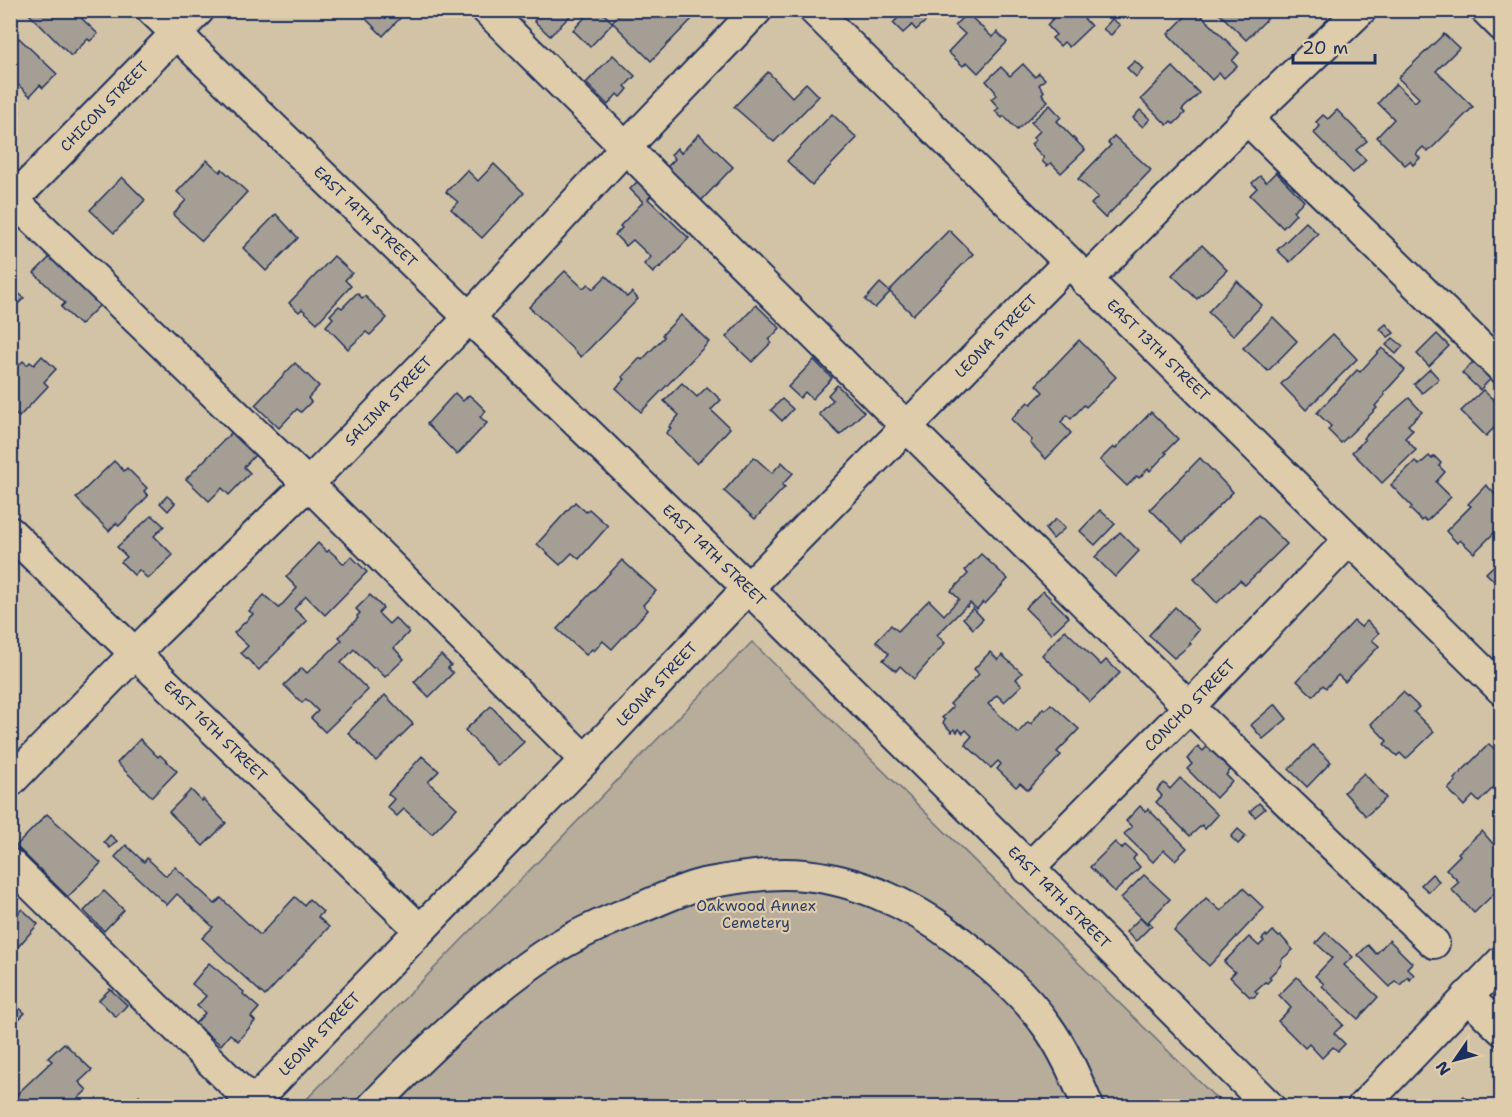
<svg xmlns="http://www.w3.org/2000/svg" width="1512" height="1117" viewBox="0 0 1512 1117" font-family="'Shantell Sans',sans-serif">
<rect width="100%" height="100%" fill="#d2c3a6"/>
<filter id="ink" filterUnits="userSpaceOnUse"><feTurbulence type="fractalNoise" baseFrequency=".0167" numOctaves="2"/><feDisplacementMap in="SourceGraphic" scale="12" xChannelSelector="R" yChannelSelector="G"/><feConvolveMatrix kernelMatrix="1 2 1 2 8 2 1 2 1" color-interpolation-filters="sRGB"/></filter>
<g filter="url(#ink)">
<!-- green -->
<polygon fill="#b8ad9b" stroke="#6a6e7c" stroke-width="1.5" points="752,642 1224,1106 300,1106"/>
<!-- building -->
<g fill="#a59e94" stroke="#1b2f5e" stroke-width="1.5">
<polygon points="29,10 77,10 75,12 98,34 90,41 88,39 71,56 27,12"/>
<polygon points="357,10 401,10 404,14 383,36"/>
<polygon points="544,10 564,10 570,16 550,36 534,21"/>
<polygon points="592,10 600,10 613,23 590,47 573,30"/>
<polygon points="623,10 690,10 695,16 651,61 612,22"/>
<polygon points="897,10 929,10 933,15 916,30 912,25 903,33 893,23 901,15"/>
<polygon points="1061,10 1076,10 1091,26 1069,47 1064,42 1060,46 1052,38 1056,35 1047,25"/>
<polygon points="1192,10 1196,10 1239,53 1232,61 1237,66 1224,78 1219,73 1212,80 1168,34"/>
<polygon points="1216,10 1271,10 1273,13 1246,40"/>
<polygon points="1310,10 1322,10 1316,17"/>
<polygon points="967,13 992,37 997,32 1007,42 978,73 967,62 963,66 948,52 965,34 955,25"/>
<polygon points="1112,19 1120,25 1111,35 1103,29"/>
<polygon points="1444,34 1459,48 1436,71 1473,107 1428,152 1423,147 1416,154 1420,158 1413,165 1410,161 1405,165 1377,137 1394,119 1378,103 1396,84 1415,102 1419,98 1398,78"/>
<polygon points="19,38 57,74 43,88 40,85 30,96 10,77 10,44 12,45"/>
<polygon points="613,55 635,76 625,86 628,89 624,94 620,97 617,94 608,105 586,83"/>
<polygon points="1135,61 1143,69 1136,77 1127,68"/>
<polygon points="1023,64 1035,77 1039,73 1045,79 1039,85 1044,91 1042,94 1048,101 1017,130 1004,116 1002,118 995,111 999,108 991,99 996,95 995,91 986,81 1001,67 1010,76"/>
<polygon points="1173,67 1199,93 1182,110 1185,113 1174,124 1171,121 1167,125 1141,99"/>
<polygon points="768,72 792,97 806,83 819,96 774,142 734,107"/>
<polygon points="10,102 20,111 11,119 18,125 10,133"/>
<polygon points="1050,105 1061,117 1057,121 1085,150 1061,173 1051,163 1047,166 1042,161 1044,158 1031,144 1036,140 1033,138 1040,131 1031,122"/>
<polygon points="1140,110 1150,119 1143,127 1133,118"/>
<polygon points="1337,110 1367,141 1356,150 1366,160 1353,173 1314,133 1320,126 1316,122 1323,115 1328,119"/>
<polygon points="832,114 857,138 812,185 787,161"/>
<polygon points="699,134 733,167 701,201 666,168 675,159 671,155 677,148 681,153"/>
<polygon points="1114,136 1151,170 1105,218 1091,204 1098,197 1078,179 1111,145 1108,143"/>
<polygon points="207,160 220,172 222,169 247,192 202,241 173,215 186,200 177,192"/>
<polygon points="494,164 524,193 482,238 451,209 458,202 446,192 467,170 478,181"/>
<polygon points="1276,172 1304,201 1293,211 1296,214 1283,228 1250,195 1257,188 1252,183 1260,176 1266,182"/>
<polygon points="644,175 658,188 648,199 689,238 661,267 660,266 653,273 644,264 651,257 633,240 626,246 615,235 622,228 620,226 643,202 630,189"/>
<polygon points="122,177 145,200 114,233 90,210"/>
<polygon points="276,214 298,238 266,271 243,248"/>
<polygon points="1306,222 1318,234 1290,262 1277,250"/>
<polygon points="949,230 973,254 913,315 889,291"/>
<polygon points="1202,245 1227,270 1197,299 1172,275"/>
<polygon points="334,256 352,273 345,280 351,286 317,323 302,309 299,312 289,303"/>
<polygon points="50,257 100,305 80,325 61,307 65,303 34,273"/>
<polygon points="565,271 583,288 588,284 593,289 606,276 627,297 632,292 638,299 581,357 529,307"/>
<polygon points="1237,281 1262,305 1233,336 1208,312"/>
<polygon points="880,283 890,292 875,308 865,300"/>
<polygon points="14,289 24,298 16,306 10,301 10,293"/>
<polygon points="357,293 362,298 365,296 387,318 370,335 366,332 348,349 326,326 333,318 330,315 339,306 342,308"/>
<polygon points="756,305 780,328 769,340 771,343 752,362 726,337"/>
<polygon points="681,315 709,342 641,412 616,388 625,379 622,377 640,358 642,360 664,337 662,335"/>
<polygon points="1273,317 1297,341 1268,371 1243,348"/>
<polygon points="1386,324 1394,333 1388,337 1380,329"/>
<polygon points="1333,334 1357,359 1306,410 1281,384"/>
<polygon points="1437,334 1449,346 1429,366 1417,354"/>
<polygon points="1393,338 1403,346 1396,354 1386,345"/>
<polygon points="1079,340 1116,377 1086,407 1084,405 1071,419 1067,415 1061,422 1071,433 1046,459 1030,443 1032,440 1011,419 1028,402 1031,404 1043,392 1036,385"/>
<polygon points="1382,348 1405,370 1384,393 1385,395 1375,406 1377,408 1341,443 1328,430 1331,426 1317,413 1357,370 1360,372"/>
<polygon points="1482,353 1499,370 1480,390 1462,373"/>
<polygon points="42,356 56,369 44,382 48,386 19,417 10,409 10,374 23,361 27,365 30,362 34,365"/>
<polygon points="814,360 832,378 812,399 805,392 800,398 788,387"/>
<polygon points="295,363 319,386 308,398 311,402 301,412 297,409 279,428 255,405"/>
<polygon points="1430,369 1439,379 1422,393 1414,384"/>
<polygon points="682,383 697,397 707,387 721,400 711,410 730,428 697,464 666,433 671,428 669,427 679,415 664,401"/>
<polygon points="837,385 864,412 840,435 819,414 833,400 828,395"/>
<polygon points="1483,390 1502,408 1502,420 1486,436 1461,411"/>
<polygon points="455,393 463,401 469,395 476,401 486,411 480,417 487,423 457,455 427,424"/>
<polygon points="1409,398 1422,412 1408,425 1413,430 1405,438 1416,450 1382,483 1352,452 1365,440 1363,438"/>
<polygon points="782,399 793,409 782,421 771,410"/>
<polygon points="1151,412 1178,439 1165,452 1167,453 1150,471 1148,469 1139,478 1137,476 1127,486 1100,460 1113,447 1115,449"/>
<polygon points="233,431 256,454 244,467 250,473 229,495 222,488 209,501 186,479"/>
<polygon points="1429,456 1432,459 1434,456 1441,463 1439,466 1445,472 1436,482 1451,497 1427,521 1424,519 1422,521 1410,509 1412,507 1391,485 1415,461 1419,465"/>
<polygon points="754,457 772,473 782,462 793,473 782,485 785,487 755,519 724,491"/>
<polygon points="1200,458 1233,492 1183,542 1150,509"/>
<polygon points="114,461 124,471 127,468 147,488 144,491 148,496 119,526 116,523 109,531 76,498"/>
<polygon points="1486,485 1502,501 1502,525 1474,553 1460,540 1457,543 1446,531 1471,506 1468,504"/>
<polygon points="167,496 175,503 168,511 160,503"/>
<polygon points="575,502 586,512 589,509 608,526 579,559 572,553 560,565 537,544"/>
<polygon points="1100,510 1115,524 1095,545 1080,531"/>
<polygon points="152,515 164,526 154,536 173,555 148,579 139,570 134,575 121,562 127,557 117,547"/>
<polygon points="1258,515 1287,544 1245,585 1240,580 1217,603 1194,579"/>
<polygon points="1056,519 1065,528 1053,539 1045,529"/>
<polygon points="1120,532 1139,551 1115,577 1095,557"/>
<polygon points="318,543 327,552 329,550 344,564 351,556 367,572 325,615 306,596 294,609 307,621 259,670 241,653 248,646 234,633 253,614 249,611 264,595 279,608 297,588 286,577"/>
<polygon points="981,554 1008,579 985,604 983,602 977,609 970,603 967,607 966,606 937,635 945,643 914,679 900,666 896,671 883,660 889,654 876,641 891,625 898,631 929,600 944,615 959,599 951,591 968,574 965,570"/>
<polygon points="1502,558 1502,589 1486,573"/>
<polygon points="622,560 656,591 643,605 648,610 612,649 603,641 594,651 592,649 586,655 557,629"/>
<polygon points="1043,591 1069,617 1051,634 1025,608"/>
<polygon points="370,595 383,608 378,613 389,624 395,618 409,632 394,648 404,659 385,677 375,667 373,668 354,649 341,663 368,690 325,732 311,718 318,711 306,699 302,703 284,685 302,668 307,673 342,640 339,637 358,618 357,616 360,613 356,609"/>
<polygon points="1175,607 1199,630 1189,642 1191,644 1174,658 1149,635"/>
<polygon points="973,608 983,619 973,629 963,618"/>
<polygon points="1354,621 1361,627 1367,621 1379,633 1372,640 1379,646 1345,682 1338,675 1326,688 1323,685 1313,696 1297,681"/>
<polygon points="1065,630 1101,665 1106,660 1120,673 1090,702 1042,655"/>
<polygon points="990,652 998,660 1002,655 1022,673 1016,679 1022,685 1004,702 997,695 988,704 1018,733 1028,722 1031,724 1043,708 1045,710 1051,704 1079,729 1057,752 1061,755 1028,790 1020,783 1016,787 997,769 1001,764 998,761 991,768 965,744 972,736 966,730 963,733 959,729 957,732 954,729 952,732 943,723 945,720 942,718 953,707 950,704 979,674 974,669"/>
<polygon points="441,655 451,665 448,668 453,673 429,697 414,682"/>
<polygon points="1403,692 1419,707 1414,712 1434,732 1406,759 1400,753 1397,756 1384,744 1387,741 1371,724"/>
<polygon points="385,695 413,724 376,761 348,733"/>
<polygon points="1275,704 1287,719 1263,739 1251,725"/>
<polygon points="491,706 524,742 498,766 465,730"/>
<polygon points="140,739 158,757 160,755 177,771 152,797 117,763"/>
<polygon points="1210,744 1233,767 1226,775 1232,781 1216,798 1187,769 1192,764 1187,759 1198,746 1203,751"/>
<polygon points="1489,744 1502,756 1502,779 1479,802 1473,796 1464,806 1448,789 1456,781 1454,779"/>
<polygon points="1313,745 1331,762 1307,787 1289,769"/>
<polygon points="422,756 439,771 428,782 457,808 432,834 404,809 397,816 387,807 394,799 388,794"/>
<polygon points="1364,773 1386,798 1366,816 1344,792"/>
<polygon points="1180,778 1218,815 1205,829 1202,825 1190,836 1156,802 1162,796 1157,790 1164,783 1170,789"/>
<polygon points="191,790 202,801 203,799 226,823 203,846 169,812"/>
<polygon points="1259,803 1265,809 1255,817 1250,811"/>
<polygon points="1140,806 1145,811 1148,809 1187,848 1175,860 1164,850 1153,862 1124,834 1132,827 1126,821"/>
<polygon points="47,814 101,863 68,897 16,846"/>
<polygon points="1238,829 1246,836 1238,844 1231,837"/>
<polygon points="1482,831 1494,845 1502,838 1502,857 1498,860 1502,864 1502,890 1499,889 1474,913 1451,889 1459,882 1446,869 1460,855 1458,853"/>
<polygon points="110,835 117,841 110,848 104,842"/>
<polygon points="1115,842 1122,849 1125,845 1136,855 1133,859 1140,867 1115,892 1090,867"/>
<polygon points="126,845 144,862 147,858 166,876 175,867 215,904 221,898 260,935 295,897 304,905 309,899 323,912 318,917 329,927 265,996 202,938 213,927 177,894 167,905 115,857"/>
<polygon points="1432,874 1439,881 1429,892 1421,885"/>
<polygon points="1144,875 1170,899 1147,923 1121,898"/>
<polygon points="1243,888 1264,908 1209,966 1174,931 1206,898 1221,911"/>
<polygon points="104,891 124,910 104,931 84,911"/>
<polygon points="22,909 38,924 10,956 10,921"/>
<polygon points="1140,918 1147,925 1149,922 1152,925 1136,941 1126,932"/>
<polygon points="1273,931 1279,937 1281,936 1293,950 1281,960 1282,962 1280,966 1269,977 1271,979 1267,983 1265,982 1255,991 1258,993 1254,997 1250,997 1230,977 1235,972 1224,962 1249,937 1259,946 1264,941 1262,939 1266,935 1267,937"/>
<polygon points="1326,932 1353,957 1344,965 1378,997 1358,1019 1322,986 1324,984 1315,976 1332,958 1316,943"/>
<polygon points="1389,940 1412,963 1407,968 1414,975 1410,980 1408,977 1400,985 1395,981 1390,987 1358,955 1368,945 1376,954"/>
<polygon points="209,963 244,992 243,994 259,1008 251,1017 255,1021 238,1041 230,1034 221,1045 195,1024 205,1013 197,1006 206,996 192,984"/>
<polygon points="1297,977 1343,1025 1334,1033 1345,1044 1338,1051 1333,1047 1322,1058 1309,1044 1305,1048 1278,1021 1291,1008 1279,995"/>
<polygon points="110,989 127,1005 116,1017 99,1000"/>
<polygon points="10,1000 25,1013 10,1028"/>
<polygon points="64,1043 92,1070 79,1082 87,1090 70,1106 22,1106 25,1104 16,1095 52,1061 48,1058"/>
<polygon points="139,1096 149,1106 129,1106"/>
<polygon points="1464,1096 1476,1106 1454,1106"/>
</g>
<g fill="none" stroke-linecap="round" stroke-linejoin="round">
<defs>
<g id="minor">
<path id="s1" d="M152,10L748,588L1269,1106"/>
<polyline points="487,10 1189,707 1434,943"/>
<path id="s2" d="M814,10L1502,690"/>
<polyline points="1486,10 1502,26"/>
<polyline points="1247,119 1502,368"/>
<polyline points="10,197 308,484 585,760"/>
<path id="s3" d="M10,203L199,10"/>
<polyline points="1086,281 1247,119 1361,10"/>
<path id="s4" d="M10,532L420,930"/>
<path id="s5" d="M10,782L155,633L308,484L469,318L626,147L757,10"/>
<polyline points="10,864 253,1103"/>
<path id="s6" d="M1028,869L1189,707L1349,540"/>
<polyline points="1467,996 1502,1030"/>
<path id="s7" d="M250,1106L585,760L748,588L1068,263"/>
<path d="M373,1106C423,1054 489,990 550,951C578,933 609,920 640,908C660,900 682,889 703,884C729,879 758,874 784,874C847,874 911,903 959,941C990,965 1024,993 1047,1026C1065,1051 1076,1078 1088,1106"/>
<polyline points="1363,1106 1502,961"/>
</g>
</defs>
<!-- minor casing -->
<use href="#minor" stroke="#1b2f5e" stroke-width="34"/>
<!-- minor -->
<use href="#minor" stroke="#deccaa" stroke-width="30"/>
</g>
</g>
<g text-anchor="middle" stroke-width="4.5" stroke-linejoin="round" paint-order="stroke">
<!-- street labels -->
<g font-size="15" fill="#1b2f5e" stroke="#deccaa">
<text dy="5" stroke="none"><textPath href="#s3" startOffset="135">CHICON STREET</textPath></text>
<text dy="5" stroke="none"><textPath href="#s1" startOffset="297">EAST 14TH STREET</textPath></text>
<text dy="5" stroke="none"><textPath href="#s7" startOffset="1072">LEONA STREET</textPath></text>
<text dy="5" stroke="none"><textPath href="#s2" startOffset="484">EAST 13TH STREET</textPath></text>
<text dy="5" stroke="none"><textPath href="#s5" startOffset="537">SALINA STREET</textPath></text>
<text dy="5" stroke="none"><textPath href="#s1" startOffset="783">EAST 14TH STREET</textPath></text>
<text dy="5" stroke="none"><textPath href="#s7" startOffset="586">LEONA STREET</textPath></text>
<text dy="5" stroke="none"><textPath href="#s6" startOffset="230">CONCHO STREET</textPath></text>
<text dy="5" stroke="none"><textPath href="#s4" startOffset="286">EAST 16TH STREET</textPath></text>
<text dy="5" stroke="none"><textPath href="#s1" startOffset="1269">EAST 14TH STREET</textPath></text>
<text dy="5" stroke="none"><textPath href="#s7" startOffset="100">LEONA STREET</textPath></text>
</g>
<!-- park labels -->
<g font-size="15" fill="#2b3c64" stroke="#deccaa">
<text x="756" y="911">Oakwood Annex<tspan x="756" dy="17">Cemetery</tspan></text>
</g>
</g>
<!-- margin -->
<rect width="1512" height="1117" fill="none" stroke="#deccaa" stroke-width="36"/>
<rect x="18" y="18" width="1476" height="1081" fill="none" stroke="#1b2f5e" stroke-width="2" filter="url(#ink)"/>
<!-- north arrow -->
<g transform="translate(1455 1060) rotate(235)" stroke="#deccaa" stroke-width="4.5" paint-order="stroke">
<path d="M0-4.5L10 22L0 15L-10 22Z" fill="#1b2f5e"/>
<text y="-9" font-size="16" font-weight="bold" text-anchor="middle" fill="#1b2f5e">N</text>
</g>
<!-- scale -->
<path d="M1293 54v9h82v-9" fill="none" stroke="#1b2f5e" stroke-width="3"/>
<text x="1302" y="54" font-size="18" fill="#1b2f5e" stroke="#deccaa" stroke-width="4.5" paint-order="stroke">20 m</text>
</svg>
